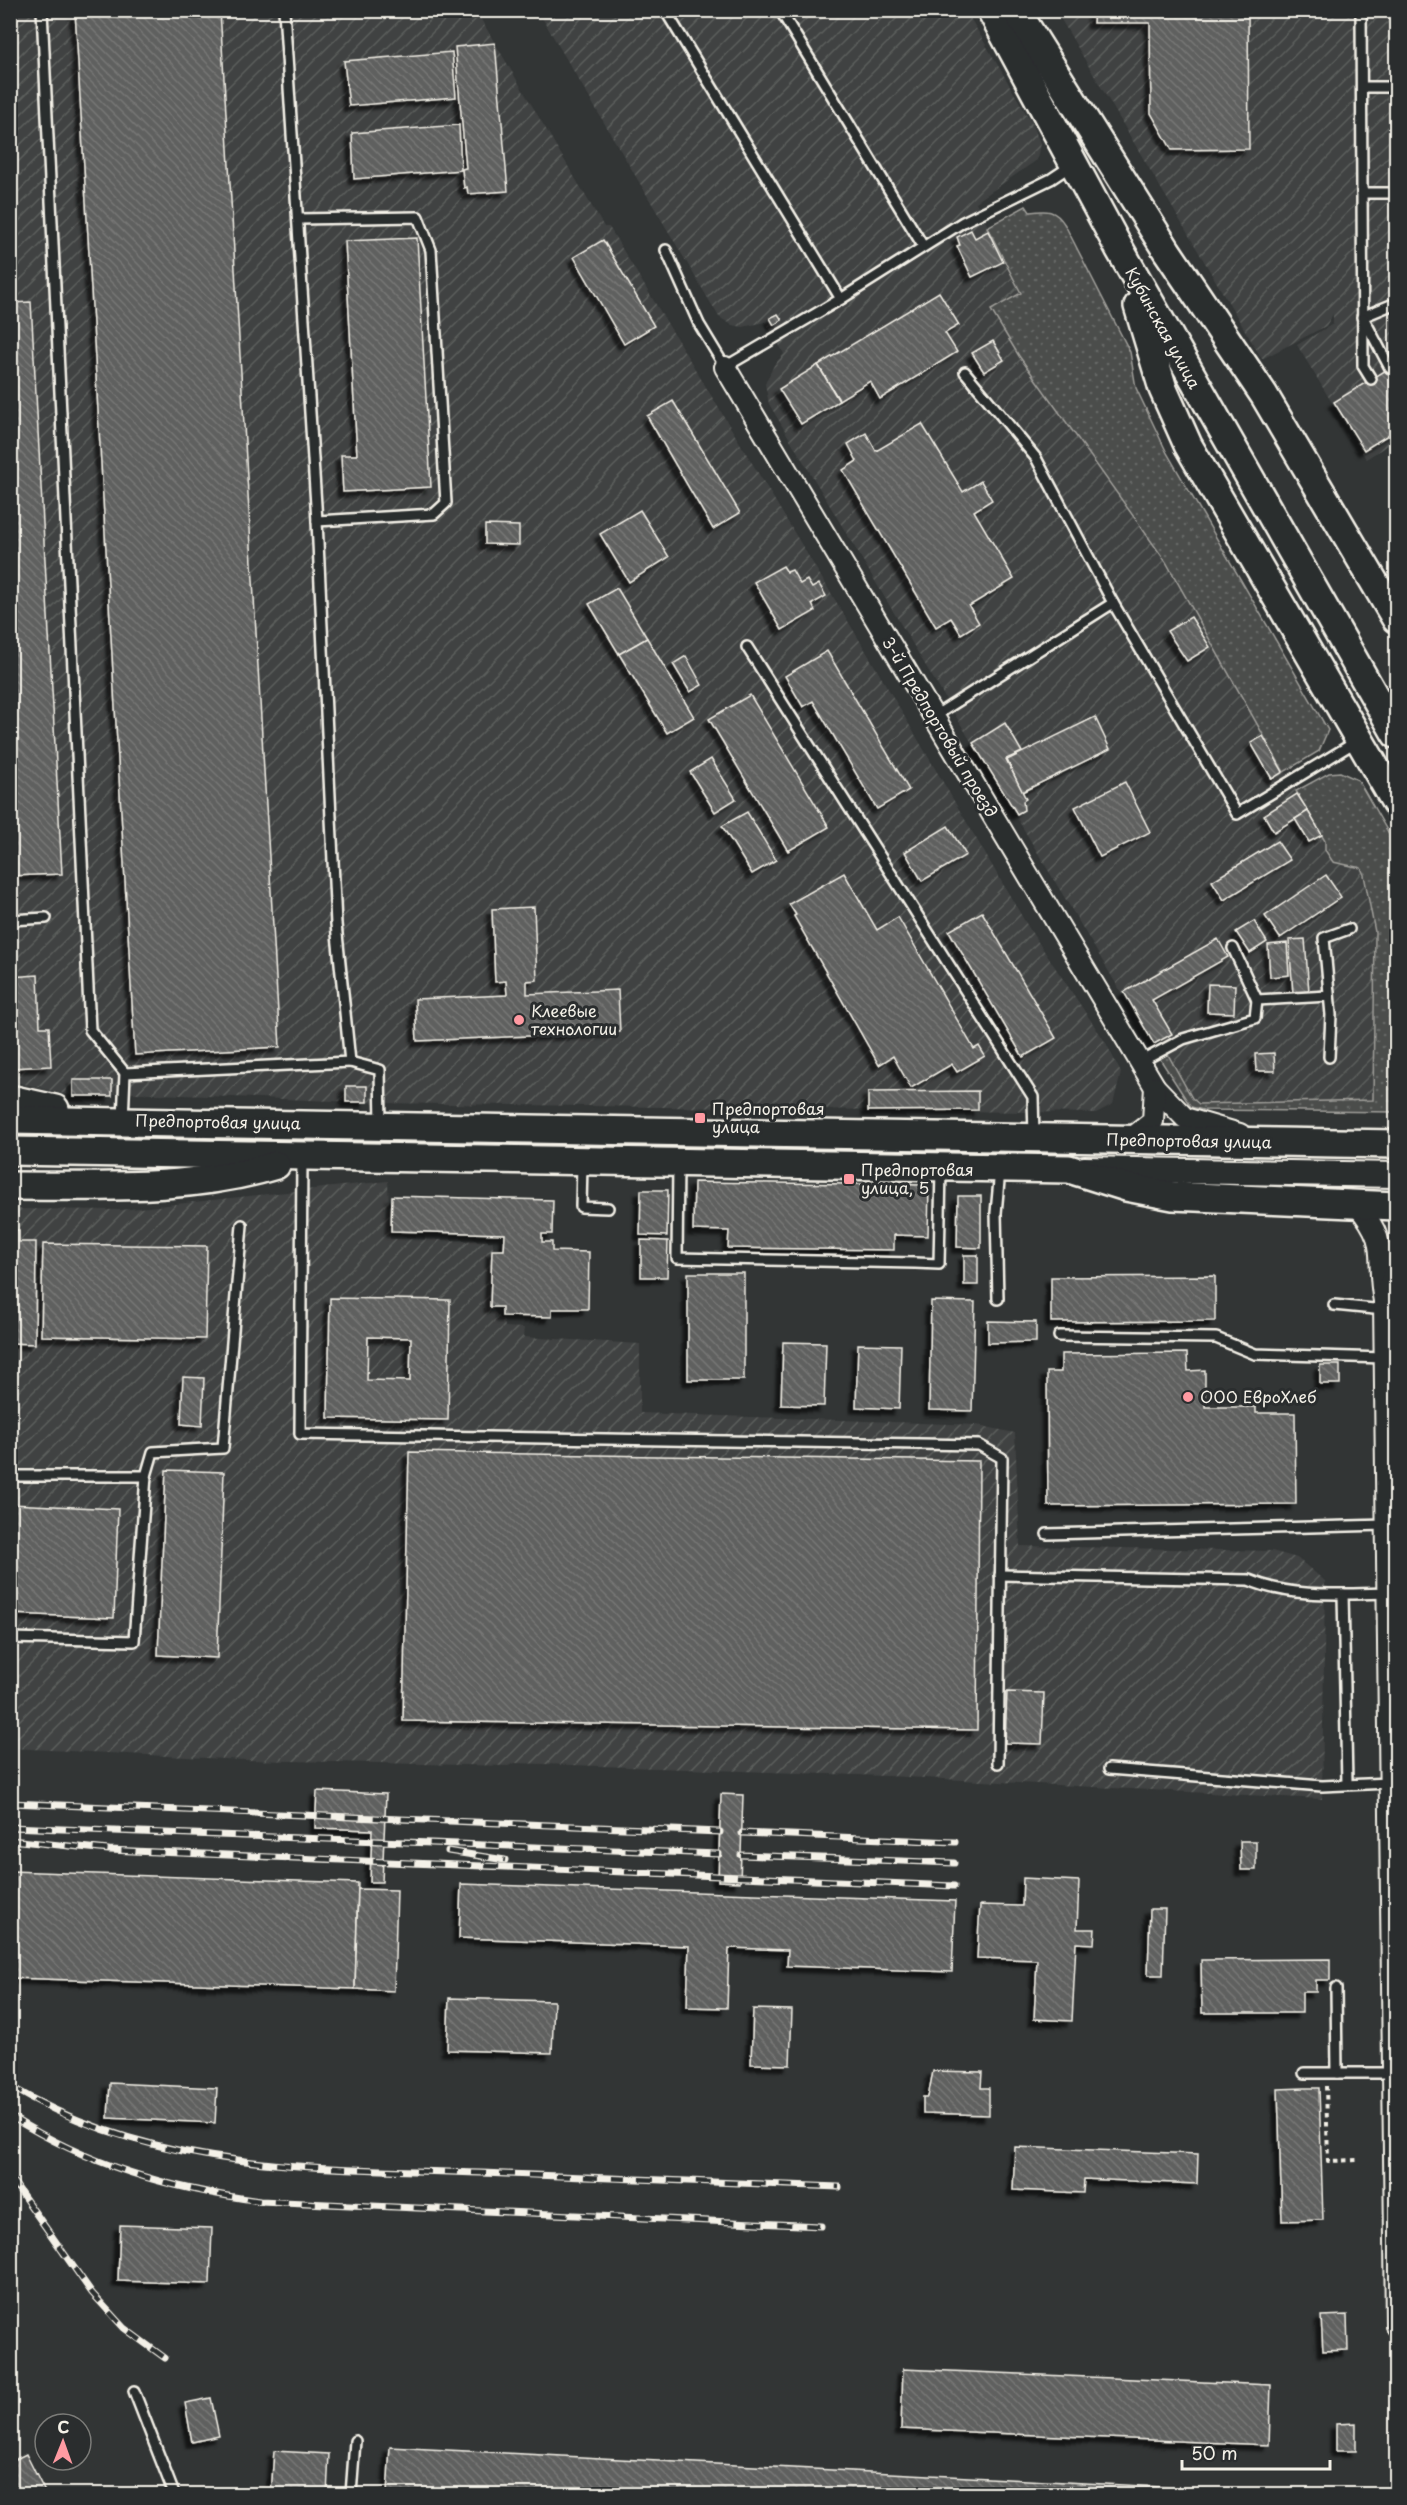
<svg xmlns="http://www.w3.org/2000/svg" width="1407" height="2505" viewBox="0 0 1407 2505" font-family="'Playpen Sans',sans-serif">
<defs>
<pattern id="industrial-furrows" width="10" height="10" patternUnits="userSpaceOnUse" patternTransform="scale(1.5)"><rect width="10" height="10" fill="#404242"/><path d="M-1 1l2-2M0 10L10 0M9 11l2-2" fill="none" stroke="#5c5e5d"/></pattern>
<pattern id="grass-dots" width="8" height="8" patternUnits="userSpaceOnUse" patternTransform="scale(1.5)"><rect width="8" height="8" fill="#4b4d4c"/><path d="M2 2h.1M6 6h.1" fill="none" stroke="#666766" stroke-width="1.8" stroke-linecap="round"/></pattern>
<pattern id="building-back-hatch" width="6" height="6" patternUnits="userSpaceOnUse" patternTransform="scale(1.5)"><rect width="6" height="6" fill="#5f605f"/><path d="M-1 5l2 2M0 0l6 6M5-1l2 2" fill="none" stroke="#777776"/></pattern>
<filter id="shadow"><feDropShadow dx="-5.5" dy="5.5" stdDeviation="1.5" flood-color="#0009"/></filter>
</defs>
<rect width="100%" height="100%" fill="#323535"/>
<filter id="ink" filterUnits="userSpaceOnUse"><feTurbulence type="fractalNoise" baseFrequency=".0167" numOctaves="2"/><feDisplacementMap in="SourceGraphic" scale="12" xChannelSelector="R" yChannelSelector="G"/><feConvolveMatrix kernelMatrix="1 2 1 2 8 2 1 2 1" color-interpolation-filters="sRGB"/></filter>
<g filter="url(#ink)">
<!-- industrial -->
<g fill="url(#industrial-furrows)">
<polygon points="10,11 476,11 604,227 609,227 860,641 1030,930 1106,1043 1121,1073 1113,1104 1096,1113 381,1103 134,1093 73,1096 11,1081"/>
<polygon points="538,11 966,11 1033,125 1040,143 1037,160 976,202 1021,294 991,310 1019,356 1166,562 1325,841 1325,850 1333,862 1361,868 1375,932 1373,1100 1204,1105 1192,1098 1162,1043 1154,1047 769,404 765,384 774,365 784,354 775,337 765,322 743,327 732,325 719,317"/>
<polygon points="1056,11 1396,11 1396,440 1366,459 1297,345 1333,324 1333,314 1326,326 1262,359"/>
<polygon points="388,1181 390,1239 493,1241 494,1312 504,1321 505,1327 524,1328 523,1337 640,1344 640,1413 977,1425 1015,1433 1020,1546 1272,1551 1297,1558 1325,1581 1322,1799 887,1776 515,1763 508,1766 245,1760 11,1748 10,1209 121,1210"/>
</g>
<!-- grass -->
<g fill="url(#grass-dots)" stroke="#a09f9a" stroke-width="1.5">
<path d="M1026,206L1030,212C1047,210 1055,209 1065,225L1130,352L1136,388L1167,453L1328,730L1319,751L1284,772L1166,562L1019,356L991,310L1021,293L987,227Z"/>
<polygon points="1340,772 1358,780 1396,846 1396,1112 1203,1110 1191,1107 1160,1059 1166,1051 1192,1098 1199,1104 1373,1100 1375,932 1364,875 1361,868 1333,862 1325,850 1325,841 1296,791 1329,773"/>
</g>
<!-- building -->
<g fill="url(#building-back-hatch)" stroke="#f4f1e8" stroke-width="1.5" fill-rule="evenodd" filter="url(#shadow)">
<polygon points="75,10 220,10 280,1047 135,1055"/>
<polygon points="1094,10 1248,10 1249,149 1172,150 1151,113 1150,23 1093,23"/>
<polygon points="495,43 508,191 468,194 467,187 464,188 462,169 466,168 455,47"/>
<polygon points="452,52 456,97 349,106 344,61"/>
<polygon points="459,125 461,170 354,179 352,133"/>
<polygon points="971,230 975,238 988,231 1003,262 972,277 957,246 960,245 957,237"/>
<polygon points="417,238 431,487 343,492 341,455 357,455 345,241"/>
<polygon points="603,240 654,326 624,344 574,257"/>
<polygon points="939,292 959,325 945,333 957,352 880,399 870,381 839,400 818,365"/>
<polygon points="31,302 62,874 10,876 10,303"/>
<polygon points="778,314 782,320 774,325 770,318"/>
<polygon points="993,341 1004,360 984,372 972,353"/>
<polygon points="1396,364 1396,430 1364,450 1334,402"/>
<polygon points="818,365 839,401 801,424 779,389"/>
<polygon points="673,401 740,513 713,529 647,416"/>
<polygon points="922,424 963,492 981,481 992,500 974,511 1014,579 969,606 979,623 961,634 951,618 936,627 843,470 857,461 848,444 866,433 876,451"/>
<polygon points="640,510 669,557 629,582 600,534"/>
<polygon points="485,525 519,526 519,545 485,544"/>
<polygon points="783,566 787,572 792,570 800,584 807,580 812,588 819,584 826,596 812,604 815,611 782,630 754,582"/>
<polygon points="617,588 647,638 619,654 589,604"/>
<polygon points="1191,617 1210,647 1187,661 1167,631"/>
<polygon points="647,638 694,717 667,733 619,654"/>
<polygon points="827,651 909,790 877,809 813,701 803,707 785,676"/>
<polygon points="686,656 702,685 690,692 673,664"/>
<polygon points="750,695 829,827 788,851 709,719"/>
<polygon points="1095,717 1110,749 1022,792 1007,760"/>
<polygon points="1005,723 1022,752 1006,759 1026,799 1023,801 1024,810 1017,814 973,743"/>
<polygon points="1263,736 1283,772 1272,779 1251,743"/>
<polygon points="711,759 736,799 715,812 690,772"/>
<polygon points="1125,782 1150,832 1100,857 1075,807"/>
<polygon points="1297,794 1308,811 1274,832 1264,815"/>
<polygon points="1308,811 1322,835 1309,842 1295,819"/>
<polygon points="747,812 776,860 752,874 722,826"/>
<polygon points="948,826 966,855 922,881 905,852"/>
<polygon points="1277,841 1290,860 1224,900 1212,881"/>
<polygon points="844,873 877,930 898,917 974,1049 979,1046 985,1056 957,1072 952,1064 911,1088 893,1056 879,1065 794,916 796,915 789,904"/>
<polygon points="1326,875 1341,897 1280,938 1265,916"/>
<polygon points="534,907 537,980 527,981 527,994 618,990 620,1032 417,1041 415,999 507,995 506,981 495,982 492,909"/>
<polygon points="982,912 1056,1038 1023,1057 949,931"/>
<polygon points="1254,921 1267,942 1250,953 1236,932"/>
<polygon points="1218,939 1228,957 1152,1000 1172,1034 1154,1044 1124,992"/>
<polygon points="1305,939 1309,992 1293,993 1289,940"/>
<polygon points="1287,943 1289,975 1270,977 1268,945"/>
<polygon points="38,975 40,1027 49,1027 51,1066 10,1068 10,977"/>
<polygon points="1208,984 1235,985 1234,1013 1207,1012"/>
<polygon points="1274,1053 1275,1071 1256,1071 1255,1054"/>
<rect x="73" y="1080" width="39" height="16"/>
<rect x="346" y="1086" width="21" height="16"/>
<polygon points="978,1091 978,1110 868,1111 868,1092"/>
<polygon points="694,1182 929,1185 928,1236 894,1235 894,1250 728,1248 729,1231 693,1230"/>
<polygon points="641,1190 668,1190 667,1236 640,1235"/>
<polygon points="392,1196 553,1200 552,1234 542,1234 542,1242 552,1242 552,1251 589,1252 588,1309 552,1309 552,1317 502,1316 502,1307 490,1307 492,1250 504,1250 505,1234 391,1231"/>
<polygon points="958,1196 981,1196 981,1248 957,1247"/>
<polygon points="10,1230 19,1230 19,1242 36,1242 35,1344 10,1343"/>
<polygon points="641,1240 668,1241 667,1277 641,1277"/>
<polygon points="43,1244 207,1246 205,1339 41,1336"/>
<rect x="964" y="1255" width="14" height="30"/>
<rect x="688" y="1273" width="56" height="107"/>
<polygon points="1215,1276 1215,1321 1051,1322 1051,1277"/>
<path d="M330,1298L450,1300L448,1420L328,1418ZM368,1337L411,1338L410,1381L367,1380Z"/>
<polygon points="931,1301 975,1302 972,1411 929,1410"/>
<polygon points="988,1321 1036,1322 1036,1342 988,1343"/>
<polygon points="783,1342 826,1343 824,1406 781,1405"/>
<polygon points="858,1344 901,1345 899,1409 856,1407"/>
<polygon points="1187,1353 1188,1371 1205,1370 1205,1407 1256,1407 1256,1413 1295,1413 1296,1504 1048,1506 1047,1372 1061,1372 1061,1354"/>
<rect x="1320" y="1365" width="20" height="19"/>
<polygon points="183,1377 204,1378 202,1426 181,1424"/>
<polygon points="409,1452 979,1461 977,1730 403,1721"/>
<polygon points="166,1470 224,1472 217,1658 158,1655"/>
<polygon points="10,1504 118,1509 114,1618 10,1614"/>
<polygon points="1007,1692 1044,1693 1042,1744 1005,1743"/>
<polygon points="317,1791 386,1794 382,1882 370,1882 372,1830 315,1828"/>
<polygon points="721,1794 743,1795 740,1882 718,1881"/>
<polygon points="1240,1841 1256,1841 1256,1870 1241,1870"/>
<polygon points="10,1871 358,1883 355,1989 10,1978"/>
<polygon points="1023,1878 1079,1881 1077,1929 1095,1929 1094,1944 1076,1943 1072,2021 1034,2019 1037,1960 977,1958 980,1905 1022,1906"/>
<polygon points="461,1884 955,1901 952,1972 787,1966 788,1950 729,1948 727,2008 687,2007 689,1946 459,1938"/>
<polygon points="358,1889 397,1890 394,1991 355,1989"/>
<polygon points="1150,1909 1165,1909 1163,1975 1148,1975"/>
<polygon points="1330,1959 1330,1980 1316,1980 1316,1992 1302,1992 1302,2013 1202,2013 1201,1960"/>
<polygon points="449,1998 554,2001 552,2053 447,2050"/>
<polygon points="753,2009 792,2010 790,2065 751,2064"/>
<polygon points="933,2071 982,2072 981,2088 989,2088 989,2115 923,2113 923,2097 928,2097"/>
<polygon points="110,2083 217,2088 215,2123 108,2118"/>
<polygon points="1304,2088 1319,2088 1323,2220 1282,2221 1278,2089"/>
<polygon points="1015,2147 1198,2154 1197,2184 1084,2179 1083,2193 1013,2190"/>
<polygon points="120,2225 212,2228 210,2284 118,2281"/>
<polygon points="1347,2315 1348,2350 1323,2351 1321,2316"/>
<polygon points="903,2369 1271,2385 1269,2445 901,2429"/>
<polygon points="211,2398 219,2436 192,2442 185,2403"/>
<polygon points="1356,2423 1356,2451 1336,2451 1336,2424"/>
<polygon points="390,2447 1295,2494 387,2494"/>
<polygon points="274,2451 329,2454 327,2494 271,2494"/>
<polygon points="26,2454 46,2494 10,2494 10,2462"/>
</g>
<g fill="none" stroke-linecap="round" stroke-linejoin="round">
<defs>
<g id="service">
<polyline points="42,10 90,1030 125,1073 123,1120"/>
<polyline points="665,10 841,299"/>
<polyline points="780,10 923,246"/>
<polyline points="1361,10 1363,366 1371,379"/>
<polyline points="1362,87 1396,87"/>
<polyline points="1362,193 1396,193"/>
<polyline points="299,219 418,217 431,250 446,503 434,514 317,521"/>
<polyline points="666,250 699,324 725,367 841,299 963,222 1051,179 1072,165"/>
<polyline points="1362,317 1396,303"/>
<polyline points="1364,319 1390,368"/>
<polyline points="965,372 1036,458 1113,603 1237,814 1357,741"/>
<polyline points="747,647 1033,1097 1034,1136"/>
<polyline points="933,717 1113,603"/>
<polyline points="10,920 46,918"/>
<polyline points="1257,1000 1328,996"/>
<polyline points="1329,1057 1331,1015 1324,938 1349,929"/>
<polyline points="350,1062 380,1070 381,1123"/>
<polyline points="1140,1062 1183,1039 1255,1018 1257,1000 1233,948"/>
<polyline points="125,1073 350,1062 336,924 317,521 284,10"/>
<polyline points="302,1159 300,1434 979,1445 1002,1458 998,1763"/>
<polyline points="582,1163 581,1207 608,1208"/>
<polyline points="678,1164 677,1258 915,1263 939,1264 941,1169"/>
<polyline points="998,1299 996,1213 1000,1170"/>
<polyline points="1334,1305 1384,1310"/>
<polyline points="1059,1336 1216,1338 1255,1354 1384,1358"/>
<polyline points="10,1476 146,1476 153,1452 223,1448 242,1225"/>
<polyline points="1047,1534 1386,1525"/>
<path d="M1000,1575L1249,1580C1291,1598 1341,1594 1387,1593"/>
<polyline points="1343,1594 1347,1783"/>
<polyline points="10,1638 134,1641 146,1476"/>
<polyline points="1109,1769 1322,1786 1389,1783"/>
<polyline points="1336,1988 1337,2073"/>
<polyline points="1304,2073 1393,2073"/>
<polyline points="134,2391 174,2494"/>
<polyline points="351,2494 355,2441"/>
</g>
<g id="minor">
<polyline points="725,367 1155,1087 1185,1118 1240,1134"/>
<polyline points="1129,1140 1153,1121 1155,1087"/>
<path d="M1357,1205C1391,1245 1375,1255 1384,1301L1396,2325"/>
<polyline points="1385,1296 1396,1268"/>
</g>
<polyline id="tertiary" points="1084,1169 1396,1175"/>
<g id="secondary">
<polyline points="991,10 1119,248 1396,734"/>
<polyline points="1016,10 1167,251 1264,395 1396,619"/>
<polyline points="1138,306 1163,389 1188,445 1396,803"/>
<polyline points="10,1099 55,1109"/>
<polyline points="10,1120 1396,1144"/>
<polyline points="10,1151 1069,1169 1126,1187 1173,1196 1396,1206"/>
<path d="M10,1186C98,1186 191,1191 276,1165"/>
</g>
</defs>
<!-- service casing -->
<use href="#service" stroke="#f4f1e8" stroke-width="14"/>
<!-- minor casing -->
<use href="#minor" stroke="#f4f1e8" stroke-width="24"/>
<!-- tertiary casing -->
<use href="#tertiary" stroke="#f4f1e8" stroke-width="28"/>
<!-- secondary casing -->
<use href="#secondary" stroke="#f4f1e8" stroke-width="32"/>
<!-- path -->
<polyline stroke="#f4f1e8" stroke-width="4" stroke-dasharray="4.5 4.5" stroke-linecap="butt" points="1326,2086 1328,2161 1357,2160"/>
<!-- service -->
<use href="#service" stroke="#2a2d2e" stroke-width="9"/>
<!-- minor -->
<use href="#minor" stroke="#2a2d2e" stroke-width="20"/>
<!-- tertiary -->
<use href="#tertiary" stroke="#2a2d2e" stroke-width="24"/>
<!-- secondary -->
<use href="#secondary" stroke="#2a2d2e" stroke-width="27"/>
<defs>
<g id="rail">
<polyline points="10,1803 720,1832"/>
<polyline points="10,1827 719,1854"/>
<polyline points="742,1833 955,1842"/>
<polyline points="10,1840 109,1850 954,1886"/>
<polyline points="448,1851 505,1860"/>
<polyline points="741,1855 954,1863"/>
<path d="M10,2086C156,2174 318,2167 481,2173C600,2178 719,2182 839,2187"/>
<path d="M10,2116C90,2166 167,2188 260,2201L821,2226"/>
<polyline points="10,2177 92,2293 124,2328 165,2358"/>
</g>
</defs>
<!-- rail casing -->
<use href="#rail" stroke="#f4f1e8" stroke-width="7"/>
<!-- rail -->
<use href="#rail" stroke="#2a2d2e" stroke-width="4.5" stroke-dasharray="14" stroke-linecap="butt"/>
</g>
</g>
<!-- markers -->
<g fill="#ff9aa2" stroke="#2a2d2e" stroke-width="2">
<circle cx="519" cy="1020" r="6"/>
<rect x="694" y="1112" width="12" height="12" rx="3"/>
<rect x="843" y="1173" width="12" height="12" rx="3"/>
<circle cx="1188" cy="1397" r="6"/>
</g>
<g text-anchor="middle" stroke-width="6" stroke-linejoin="round" paint-order="stroke">
<!-- street labels -->
<g font-size="16" fill="#f4f1e8" stroke="#2a2d2e">
<text transform="translate(1163 328) rotate(61)" y="6">Кубинская улица</text>
<text transform="translate(940 727) rotate(59)" y="6">3-й Предпортовый проезд</text>
<text transform="translate(218 1122) rotate(1)" y="6">Предпортовая улица</text>
<text transform="translate(1189 1141) rotate(1)" y="6">Предпортовая улица</text>
</g>
<!-- poi labels -->
<g font-size="16" fill="#f4f1e8" stroke="#2a2d2e" text-anchor="start">
<text x="531" y="1017">Клеевые<tspan x="531" dy="18">технологии</tspan></text>
<text x="712" y="1115">Предпортовая<tspan x="712" dy="18">улица</tspan></text>
<text x="861" y="1176">Предпортовая<tspan x="861" dy="18">улица, 5</tspan></text>
<text x="1200" y="1403">ООО ЕвроХлеб</text>
</g>
</g>
<!-- margin -->
<rect width="1407" height="2505" fill="none" stroke="#2a2d2e" stroke-width="36"/>
<rect x="18" y="18" width="1371" height="2469" fill="none" stroke="#f4f1e8" stroke-width="2" filter="url(#ink)"/>
<!-- north arrow -->
<g transform="translate(63 2442) rotate(1)"><circle r="28" fill="#2a2d2e" stroke="#7b7b78" stroke-width="1.5"/>
<path d="M0-4.5L10 22L0 15L-10 22Z" fill="#ff9aa2"/>
<text y="-9" font-size="16" font-weight="bold" text-anchor="middle" fill="#f4f1e8">С</text>
</g>
<!-- scale -->
<path d="M1182 2460v9h148v-9" fill="none" stroke="#f4f1e8" stroke-width="3"/>
<text x="1191" y="2460" font-size="18" fill="#f4f1e8" stroke="#2a2d2e" stroke-width="4.5" paint-order="stroke">50 m</text>
</svg>
